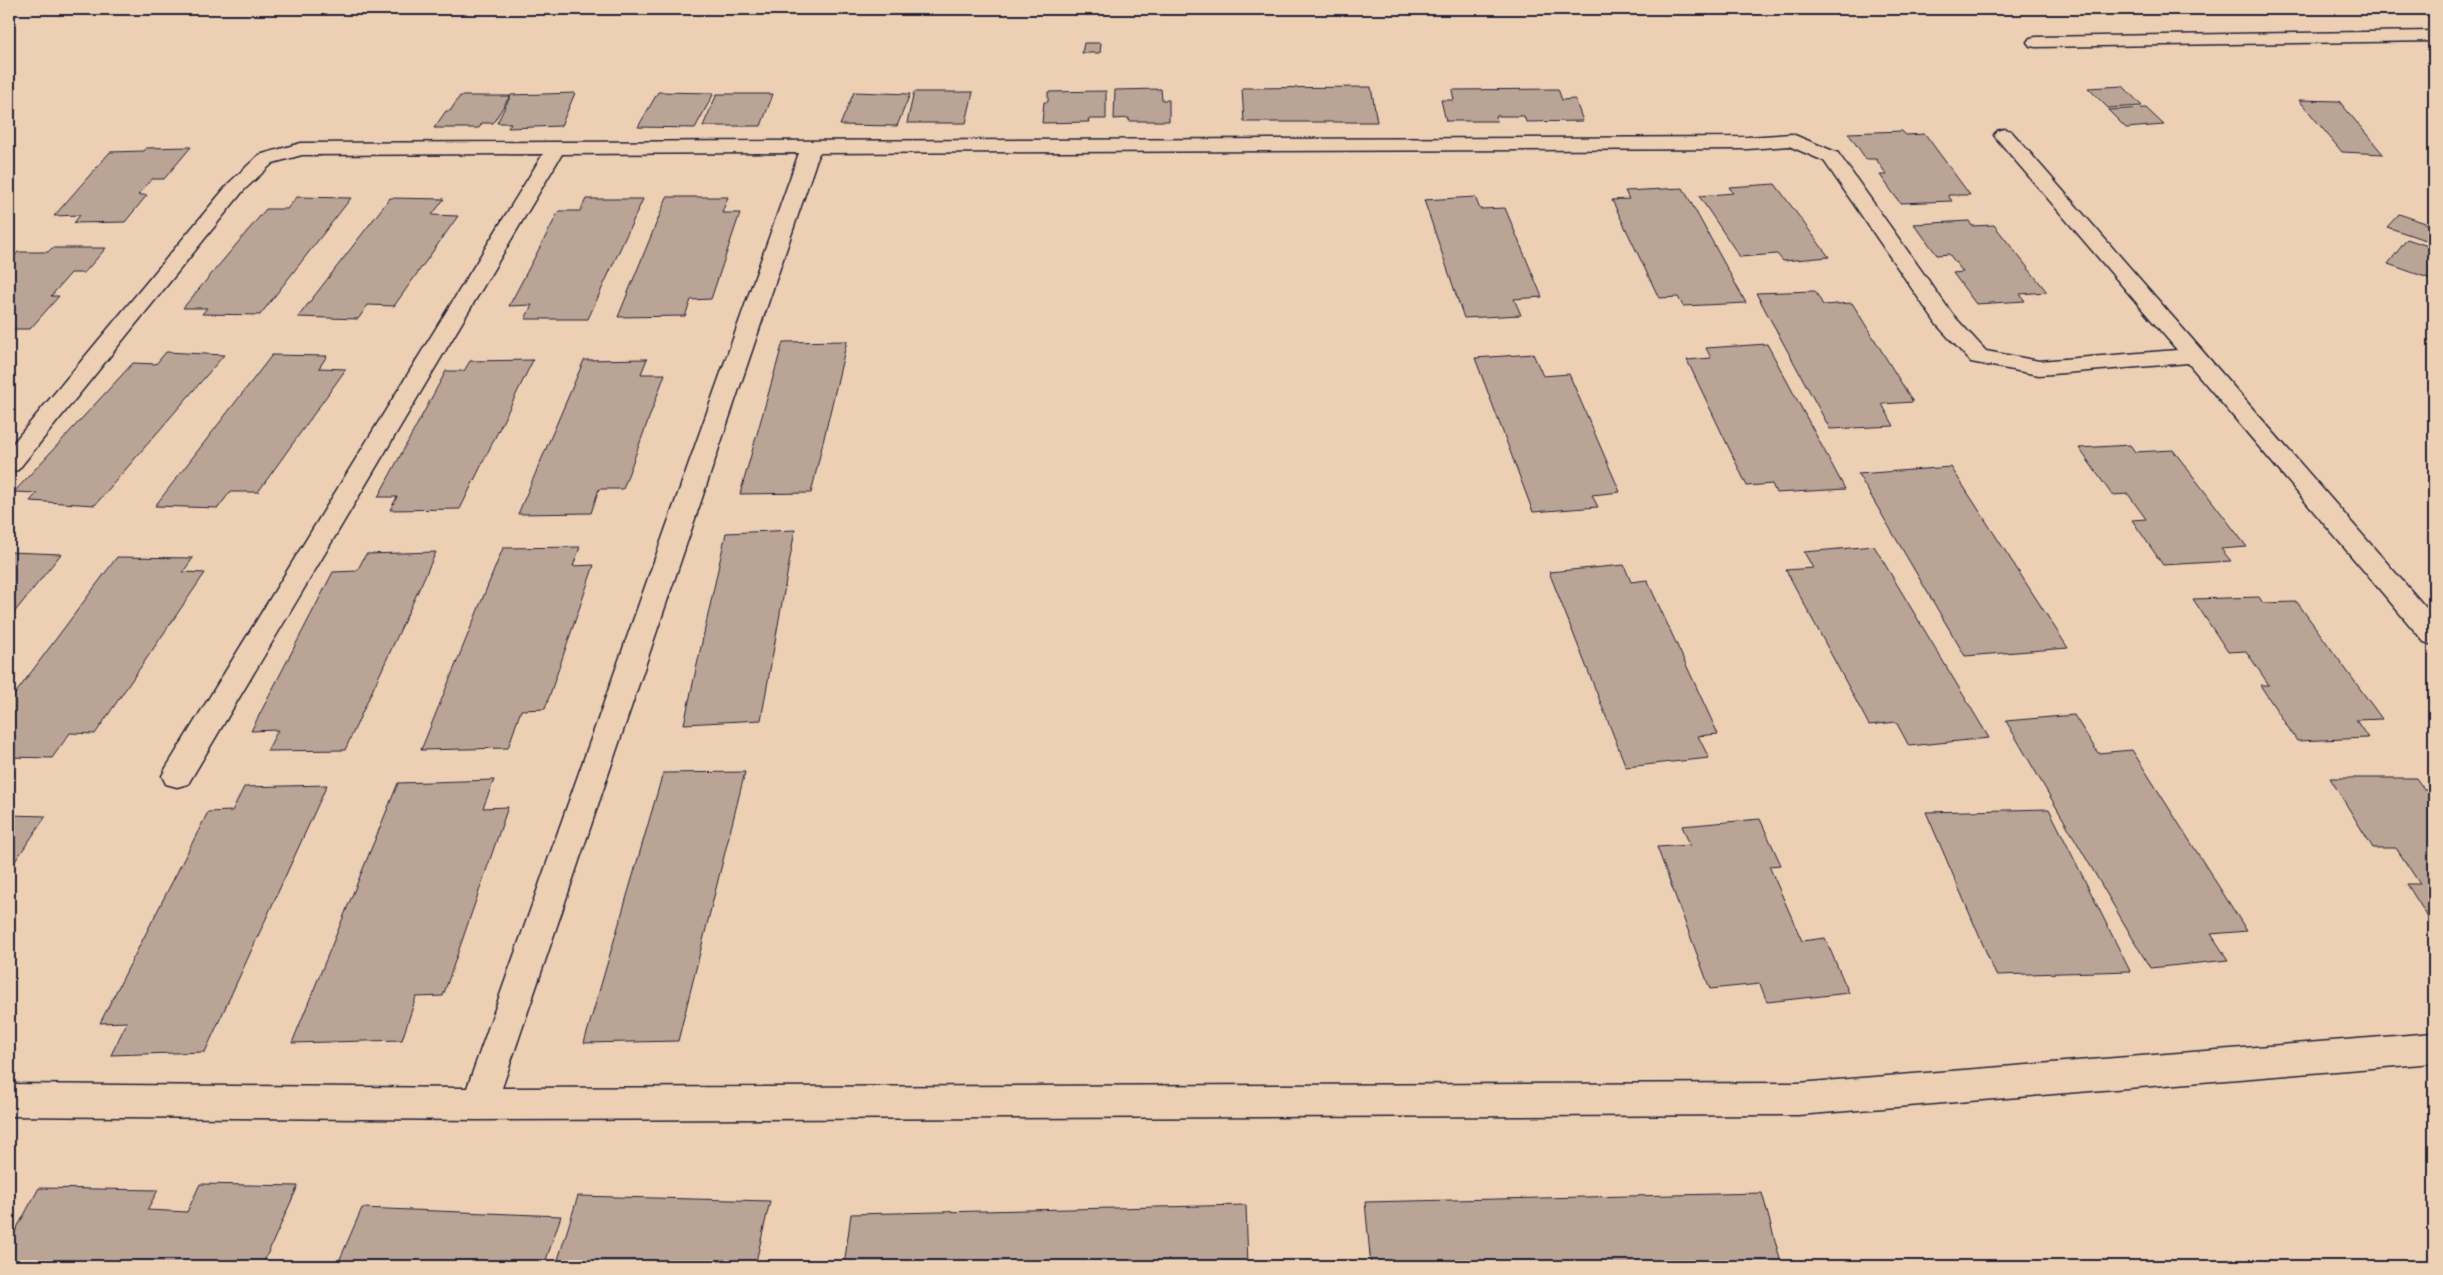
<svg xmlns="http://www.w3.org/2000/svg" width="2443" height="1275" viewBox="0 0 2443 1275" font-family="Mynerve,sans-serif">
<rect width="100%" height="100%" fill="#edcfb3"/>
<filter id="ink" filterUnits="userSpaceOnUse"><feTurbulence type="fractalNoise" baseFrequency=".02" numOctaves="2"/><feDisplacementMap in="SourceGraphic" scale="10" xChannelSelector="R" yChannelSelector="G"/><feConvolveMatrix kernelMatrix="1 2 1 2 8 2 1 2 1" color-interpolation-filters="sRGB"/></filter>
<g filter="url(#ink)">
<!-- building -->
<g fill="#baa495" stroke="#22223b">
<polygon points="1084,43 1101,43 1100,53 1082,53"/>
<polygon points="2123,86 2142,106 2108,108 2088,88"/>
<polygon points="1371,87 1377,122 1244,122 1242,88"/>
<polygon points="1161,89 1162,100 1169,100 1169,121 1129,121 1129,118 1114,119 1115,90"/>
<polygon points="1558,89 1562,100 1575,99 1583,121 1526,122 1524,116 1496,116 1497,121 1446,121 1441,100 1454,100 1452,90"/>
<polygon points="1106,91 1106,119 1088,119 1089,122 1042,123 1044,102 1048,102 1048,92"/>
<polygon points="658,92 714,93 695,128 638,127"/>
<polygon points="854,92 910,94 897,126 840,125"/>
<polygon points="914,92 973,92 966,123 907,123"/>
<polygon points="575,93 561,126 508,128 511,123 497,123 511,95"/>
<polygon points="717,94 773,94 761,126 703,126"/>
<polygon points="460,96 510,96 493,123 482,123 479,128 434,128 446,111 450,111"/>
<polygon points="2299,100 2339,101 2383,154 2342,152"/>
<polygon points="2146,108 2164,125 2126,128 2108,110"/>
<polygon points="1902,131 1906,135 1925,134 1970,195 1948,195 1952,201 1900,203 1880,175 1887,175 1876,159 1866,159 1848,133"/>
<polygon points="191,147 164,179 152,179 138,195 147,195 125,222 74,223 80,215 54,216 110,152 144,151 146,148"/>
<polygon points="1775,184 1829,257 1783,261 1777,254 1740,257 1699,196 1733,193 1729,187"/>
<polygon points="1683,188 1746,303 1683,306 1678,297 1659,298 1612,200 1629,199 1625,191"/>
<polygon points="297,197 351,198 260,315 202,314 207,308 183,308 266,209 287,209"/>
<polygon points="667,197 728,197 722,213 740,213 711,299 691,300 685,316 618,317"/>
<polygon points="1475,197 1480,209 1505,208 1542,297 1514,299 1521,315 1464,318 1424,200"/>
<polygon points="390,198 444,199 432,215 458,216 394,306 368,305 358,319 298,317"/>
<polygon points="586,199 643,199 588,319 525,319 532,305 509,306 559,211 580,211"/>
<polygon points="2399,214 2434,226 2434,238 2431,242 2387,227"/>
<polygon points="1969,221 1972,226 1994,225 2047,292 2020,294 2025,301 1976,304 1953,273 1963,272 1949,254 1937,255 1914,224"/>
<polygon points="2407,239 2434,248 2434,280 2388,264"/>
<polygon points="52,248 106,248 84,273 71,273 51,296 59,296 30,329 9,329 9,262 18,252 48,252"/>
<polygon points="1815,291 1823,305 1852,303 1913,402 1882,404 1894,426 1830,429 1756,293"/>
<polygon points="847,341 811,493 740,494 783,342"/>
<polygon points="1767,344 1845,489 1776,493 1772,484 1747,486 1687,360 1711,358 1706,348"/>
<polygon points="166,352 224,355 95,505 30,501 37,493 14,492 133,363 156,364"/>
<polygon points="1533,354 1543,376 1569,374 1620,492 1592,495 1598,507 1533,512 1475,358"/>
<polygon points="272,355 327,356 319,368 346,369 258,492 230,492 218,508 155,506"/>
<polygon points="647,359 641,374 665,374 623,489 599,489 591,513 518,514 584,360"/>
<polygon points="533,360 460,509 390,510 397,497 378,497 446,371 464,371 470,361"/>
<polygon points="2130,445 2135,452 2173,450 2247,547 2221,549 2231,561 2163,565 2132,520 2146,519 2128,494 2112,495 2079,448"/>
<polygon points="1951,467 2068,648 1965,656 1858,474"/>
<polygon points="795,530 761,720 684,724 726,533"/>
<polygon points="1874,546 1989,738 1909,746 1896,722 1869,725 1786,570 1813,568 1804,552"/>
<polygon points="580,547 573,566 594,565 545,709 521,710 508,748 421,750 503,548"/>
<polygon points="9,552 61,554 9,619"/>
<polygon points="436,552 345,750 267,751 278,730 251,731 333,572 357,571 366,554"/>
<polygon points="117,557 193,558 183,572 205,573 95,734 70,733 52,758 9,757 9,702"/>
<polygon points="1624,565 1631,582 1647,580 1718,734 1698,736 1709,758 1626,767 1549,572"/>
<polygon points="2259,597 2263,603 2297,602 2382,719 2356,720 2368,738 2297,741 2260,685 2269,685 2246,651 2228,652 2193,599"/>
<polygon points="2074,715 2098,753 2132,750 2247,931 2211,934 2228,960 2150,968 2006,721"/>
<polygon points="745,772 678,1041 584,1043 663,773"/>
<polygon points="2330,778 2416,778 2424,789 2434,789 2434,927 2407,884 2420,884 2396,848 2373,848"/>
<polygon points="494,780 483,808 508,807 443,996 416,997 402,1040 292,1043 398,783"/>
<polygon points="327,785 205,1052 111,1055 127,1022 100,1023 208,812 232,811 244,787"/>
<polygon points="2049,809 2130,971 1996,975 1926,812"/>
<polygon points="9,815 46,816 9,870"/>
<polygon points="1760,819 1781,865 1769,866 1802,941 1825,938 1849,993 1767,1002 1760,984 1710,989 1657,847 1690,845 1682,826"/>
<polygon points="200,1184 298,1186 262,1266 9,1266 9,1242 39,1188 158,1190 147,1210 187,1212"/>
<polygon points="1762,1193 1782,1266 1371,1266 1365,1202"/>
<polygon points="578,1196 770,1201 755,1266 556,1266"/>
<polygon points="1246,1205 1248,1266 844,1266 851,1214"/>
<polygon points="362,1208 561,1216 544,1266 337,1266"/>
</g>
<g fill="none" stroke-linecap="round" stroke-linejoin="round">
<defs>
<g id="minor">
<polygon points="2434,31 2434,41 2036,47 2030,46 2027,42 2030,38 2036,37"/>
<polygon points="2004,129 2011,131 2434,617 2434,645 2424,642 2188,363 2039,375 1971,362 1937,325 1824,161 1789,146 1747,149 819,153 502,1088 1798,1083 2434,1033 2434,1063 1798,1115 479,1120 9,1116 9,1084 467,1088 799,153 562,154 188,784 177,787 166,784 162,776 166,768 543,154 302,155 273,163 244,190 18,470 9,472 9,448 230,182 259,155 301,143 1747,137 1792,134 1838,153 1953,315 1986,351 2039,361 2177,350 1997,139 1994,135 1997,131"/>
</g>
</defs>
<!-- minor casing -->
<use href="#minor" stroke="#22223b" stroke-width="3"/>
<!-- minor -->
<use href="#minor" fill="#edcfb3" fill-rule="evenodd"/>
</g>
</g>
<!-- margin -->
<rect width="2443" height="1275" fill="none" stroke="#edcfb3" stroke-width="30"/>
<rect x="15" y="15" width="2413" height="1245" fill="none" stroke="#22223b" stroke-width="2" filter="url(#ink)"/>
</svg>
